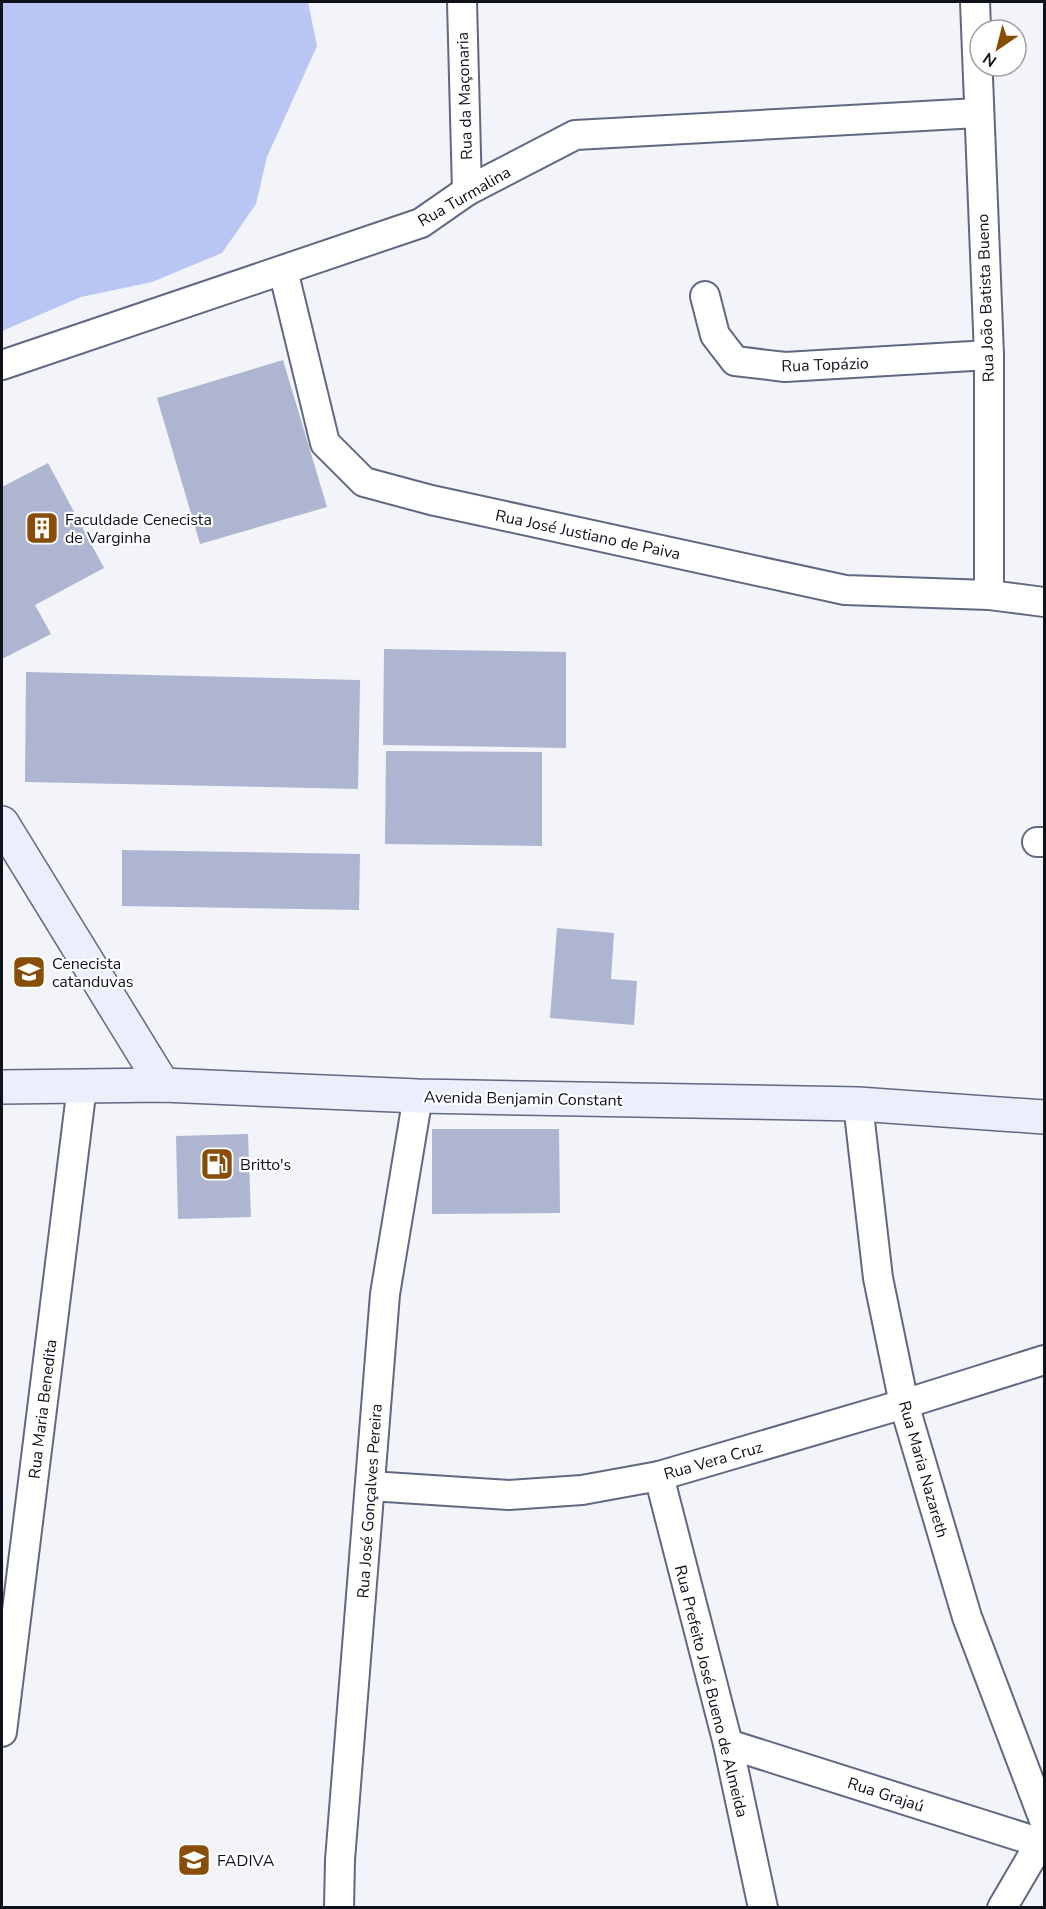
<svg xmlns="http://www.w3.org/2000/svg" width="1046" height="1909" viewBox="0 0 1046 1909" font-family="'Nunito Sans',sans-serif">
<rect width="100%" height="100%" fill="#f2f4fa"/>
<!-- green -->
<polygon fill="#b9c6f4" points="2,2 308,2 317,46 267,157 256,204 222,253 152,282 81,297 2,331"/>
<!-- building -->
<g fill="#adb5d0">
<polygon points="283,360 327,507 200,544 157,398"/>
<polygon points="48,463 104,568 35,605 51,634 2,659 2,487"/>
<polygon points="384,649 566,652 566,748 383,745"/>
<polygon points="26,672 360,680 358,789 25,782"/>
<polygon points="386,751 542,752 542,846 385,844"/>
<polygon points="122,850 360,854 359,910 122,906"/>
<polygon points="557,928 614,933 611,979 637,981 634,1025 550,1018"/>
<polygon points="432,1129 559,1129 560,1213 432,1214"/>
<polygon points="248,1134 251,1217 178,1219 176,1136"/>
</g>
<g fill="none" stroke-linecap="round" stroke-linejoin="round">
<defs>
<g id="minor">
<polyline points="462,2 467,191"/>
<polyline points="975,2 989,355 989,595"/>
<polyline points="283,270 325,443 364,482 431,500 845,590 989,595 1044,602"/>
<polyline points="705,296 715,335 735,361 785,367 989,355"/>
<polyline points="2,365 421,223 467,191 575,135 978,113"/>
<polyline points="1037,842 1044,842"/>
<polyline points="858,1104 878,1278 904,1404 967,1617 1044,1820"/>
<polyline points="659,1476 728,1744 763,1908"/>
<polyline points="370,1486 509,1495 582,1490 659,1476 904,1404 1044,1360"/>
<polyline points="2,1732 82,1086"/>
<polyline points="728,1744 1044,1844"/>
<polyline points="339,1908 340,1860 385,1294 418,1096"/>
<polyline points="1002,1908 1040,1843"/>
</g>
<g id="secondary">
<polyline points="2,823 163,1085"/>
<polyline points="2,1087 163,1085 418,1096 858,1104 1044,1117"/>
</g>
</defs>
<!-- minor casing -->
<use href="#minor" stroke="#616881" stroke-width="32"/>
<!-- secondary casing -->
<use href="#secondary" stroke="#616881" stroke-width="36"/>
<!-- minor -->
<use href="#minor" stroke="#fff" stroke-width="28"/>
<!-- secondary -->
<use href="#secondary" stroke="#ebeffb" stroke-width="33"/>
</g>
<!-- icons -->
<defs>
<symbol id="building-square" viewBox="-11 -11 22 22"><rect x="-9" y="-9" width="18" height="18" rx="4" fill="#884e07" stroke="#fff"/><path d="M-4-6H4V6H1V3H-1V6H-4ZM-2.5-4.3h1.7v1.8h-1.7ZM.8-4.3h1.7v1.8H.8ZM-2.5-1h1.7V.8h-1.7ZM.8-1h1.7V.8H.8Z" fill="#fff"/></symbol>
<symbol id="university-square" viewBox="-11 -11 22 22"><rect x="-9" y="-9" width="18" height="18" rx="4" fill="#884e07" stroke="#fff"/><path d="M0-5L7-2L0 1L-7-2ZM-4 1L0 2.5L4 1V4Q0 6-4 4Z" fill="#fff"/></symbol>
<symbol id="fuel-square" viewBox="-11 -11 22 22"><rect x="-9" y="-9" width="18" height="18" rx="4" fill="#884e07" stroke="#fff"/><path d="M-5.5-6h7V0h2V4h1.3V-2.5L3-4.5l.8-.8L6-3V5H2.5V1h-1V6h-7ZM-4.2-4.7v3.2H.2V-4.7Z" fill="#fff"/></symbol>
</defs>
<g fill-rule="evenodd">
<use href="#building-square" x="23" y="509" width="38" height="38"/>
<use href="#university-square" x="10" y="953" width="38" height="38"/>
<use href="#fuel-square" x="198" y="1145" width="38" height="38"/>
<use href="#university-square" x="175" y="1841" width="38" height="38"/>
</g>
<g text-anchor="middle" stroke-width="4.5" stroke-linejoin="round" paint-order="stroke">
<!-- street labels -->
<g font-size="16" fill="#0e111a" stroke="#fff">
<text transform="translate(464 96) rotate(-92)" y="6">Rua da Maçonaria</text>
<text transform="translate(464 196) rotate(-30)" y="6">Rua Turmalina</text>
<text transform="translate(985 298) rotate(-92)" y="6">Rua João Batista Bueno</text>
<text transform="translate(825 364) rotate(-2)" y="6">Rua Topázio</text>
<text transform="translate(588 534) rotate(12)" y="6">Rua José Justiano de Paiva</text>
<text transform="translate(523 1098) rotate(1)" y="6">Avenida Benjamin Constant</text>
<text transform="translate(42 1409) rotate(-83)" y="6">Rua Maria Benedita</text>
<text transform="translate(713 1460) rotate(-16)" y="6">Rua Vera Cruz</text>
<text transform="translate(924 1469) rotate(74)" y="6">Rua Maria Nazareth</text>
<text transform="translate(369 1501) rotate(-86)" y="6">Rua José Gonçalves Pereira</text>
<text transform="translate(712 1691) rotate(76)" y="6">Rua Prefeito José Bueno de Almeida</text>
<text transform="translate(886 1794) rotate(18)" y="6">Rua Grajaú</text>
</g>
<!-- poi labels -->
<g font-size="16" fill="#0e111a" stroke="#fff" text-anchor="start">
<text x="65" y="525">Faculdade Cenecista<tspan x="65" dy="18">de Varginha</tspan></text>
<text x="52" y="969">Cenecista<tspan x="52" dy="18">catanduvas</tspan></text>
<text x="240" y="1170">Britto's</text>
<text x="217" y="1866">FADIVA</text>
</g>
</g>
<!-- border -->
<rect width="1046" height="1909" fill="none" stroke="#0e111a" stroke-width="6"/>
<!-- north arrow -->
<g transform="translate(998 48) rotate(215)"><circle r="28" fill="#ffffff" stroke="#9fa0a3" stroke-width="1.5"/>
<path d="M0-4.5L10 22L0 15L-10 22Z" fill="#884e07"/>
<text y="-9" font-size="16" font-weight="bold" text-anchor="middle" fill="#0e111a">N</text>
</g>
</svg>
